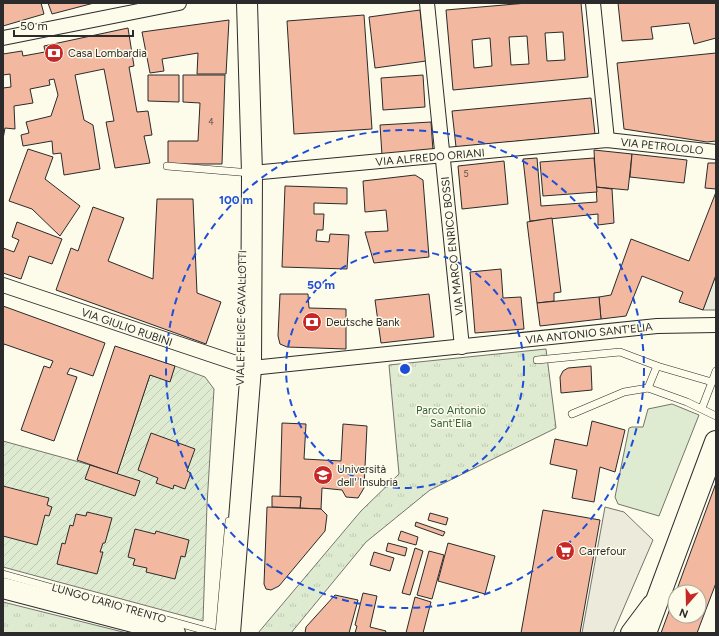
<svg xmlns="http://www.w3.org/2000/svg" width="719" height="636" viewBox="0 0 719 636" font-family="Figtree,sans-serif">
<defs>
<pattern id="park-tufts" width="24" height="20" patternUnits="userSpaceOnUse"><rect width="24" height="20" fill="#deebd1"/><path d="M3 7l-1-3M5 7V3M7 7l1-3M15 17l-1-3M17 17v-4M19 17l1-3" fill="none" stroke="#bfcab4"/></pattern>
<pattern id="garden-furrows" width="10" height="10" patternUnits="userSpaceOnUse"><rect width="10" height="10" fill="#deebd1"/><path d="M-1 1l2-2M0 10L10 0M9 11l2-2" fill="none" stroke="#bfcab4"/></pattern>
</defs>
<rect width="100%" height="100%" fill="#fdfbea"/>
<!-- grass -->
<polygon fill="#deebd1" stroke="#74746e" points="672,404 699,415 659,516 618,504 615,497 629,428 632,427 643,427 648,409"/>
<!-- park -->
<g fill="url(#park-tufts)" stroke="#74746e">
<polygon points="546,349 556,428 430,490 366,542 291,633 258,633 361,511 399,474 389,365"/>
<polygon points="3,602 127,633 3,633"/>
</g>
<!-- garden -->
<polygon fill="url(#garden-furrows)" stroke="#74746e" points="175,366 205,377 214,389 207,505 203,621 3,567 3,441 90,465 117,474 150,375 170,381"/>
<!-- parking -->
<g fill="#eceadb" stroke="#74746e">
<polygon points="716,275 716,310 703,310"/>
<polygon points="605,507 624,512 653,540 613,633 582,633"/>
</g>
<!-- building -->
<g fill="#f2b8a0" stroke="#2b2b2b" fill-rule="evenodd">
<polygon points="3,3 41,3 44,14 3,26"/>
<polygon points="48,3 94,3 52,14"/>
<path d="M527,3H581L588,77L453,90L446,10ZM563,32L565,60L547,61L545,33ZM527,36L529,64L511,65L509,37ZM490,38L492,66L474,68L472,40Z"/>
<polygon points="618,3 716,3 716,38 694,44 689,23 651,27 653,39 622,41"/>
<polygon points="420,10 426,61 375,68 369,17"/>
<polygon points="364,15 372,129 294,134 287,21"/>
<polygon points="229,20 226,74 197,74 198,53 162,59 164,71 150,73 142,32"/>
<polygon points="128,28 134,66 129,67 137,112 148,111 152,135 144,136 150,163 115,168 106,122 114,121 104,69 75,75 84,120 93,125 100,169 64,175 61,153 53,154 52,141 23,146 21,135 29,133 26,122 51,116 58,95 54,79 49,80 50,85 30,89 33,103 14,106 15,129 5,128 3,139 3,88 11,87 10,74 3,75 3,54 22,51 23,56 45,52 44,46"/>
<polygon points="716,53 716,141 707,142 624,129 617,63"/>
<polygon points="148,75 179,75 179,102 148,101"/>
<polygon points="183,75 225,75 222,164 168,164 168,141 198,141 200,103 183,102"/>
<polygon points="423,75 425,107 383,110 381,78"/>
<polygon points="591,98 595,134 456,147 452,111"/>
<polygon points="431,122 433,151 382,155 380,125"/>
<polygon points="28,149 53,157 45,179 80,206 60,236 32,209 9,201"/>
<polygon points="594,150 632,154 628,190 596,187"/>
<polygon points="632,154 687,160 684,183 630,177"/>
<polygon points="537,158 541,206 597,202 596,187 612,189 614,223 598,225 598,214 530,221 523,159"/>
<polygon points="594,158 597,192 543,196 540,162"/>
<polygon points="504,161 508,204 462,209 458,166"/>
<polygon points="708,163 716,163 716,189 705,188"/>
<polygon points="415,175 423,180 429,257 374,263 365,232 388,231 386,210 365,212 363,181"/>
<polygon points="285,186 347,188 347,204 314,203 314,214 324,214 323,230 317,230 316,241 329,242 330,234 349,235 347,269 282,267"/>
<polygon points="716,192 716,275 703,310 679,302 683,292 642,276 626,316 601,319 599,297 611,295 631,239 689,261"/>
<polygon points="157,199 193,199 197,293 221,302 206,344 56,290 71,248 78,251 93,207 124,218 108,261 153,279"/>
<polygon points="552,218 561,292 554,293 554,301 537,303 527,222"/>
<polygon points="17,222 62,239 52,264 29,256 21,279 3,273 3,248 14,252 19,240 12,237"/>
<polygon points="501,269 503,298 521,297 524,329 475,333 470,272"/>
<polygon points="280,294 308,294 309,308 346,309 346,349 287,347 280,344 278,336"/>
<polygon points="429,294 434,337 381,343 375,300"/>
<polygon points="599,297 601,319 540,326 537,303"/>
<polygon points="3,306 105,343 93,376 70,368 67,374 77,377 54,441 21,430 44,366 50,368 53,361 4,344 3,348"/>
<polygon points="115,346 175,366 170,382 150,375 117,474 77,460"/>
<polygon points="591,366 592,390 561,393 560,377 563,371 568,368"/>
<polygon points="592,421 625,430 615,472 600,467 594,502 572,498 577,470 550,464 555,439 587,446"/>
<polygon points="282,423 306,424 304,459 341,461 343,424 367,426 364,488 358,498 346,497 342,490 322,488 321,509 300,508 301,497 280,497"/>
<polygon points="151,433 195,449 187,471 191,473 185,489 174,485 173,489 156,483 158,478 138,470"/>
<polygon points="90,465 140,481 135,496 85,479"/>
<polygon points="716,483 716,583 697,633 661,633 675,595 675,616 699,616 699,592 676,592"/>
<polygon points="3,486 49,498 47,505 52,507 49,516 45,515 37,545 3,536"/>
<polygon points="272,496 301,497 300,508 272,507"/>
<polygon points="267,507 321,509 327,515 325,531 279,586 271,590 266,589 264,584"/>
<polygon points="543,510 600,520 580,633 521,633"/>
<polygon points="87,512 112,518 105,543 103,543 100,552 103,552 97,574 57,564 62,543 65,544 70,525 73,526 76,514 86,516"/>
<polygon points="430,513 448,518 446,525 428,520"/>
<polygon points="416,522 445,532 443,536 415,526"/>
<polygon points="135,529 155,534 156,531 189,540 185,557 181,556 175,579 146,572 147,568 133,565 135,559 128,557"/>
<polygon points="401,531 418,537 416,545 398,540"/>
<polygon points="388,543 407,548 405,556 386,551"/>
<polygon points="448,543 495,556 485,594 438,581"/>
<polygon points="415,548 423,551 410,595 402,593"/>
<polygon points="429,551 444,555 432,599 417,595"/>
<polygon points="374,552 394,558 390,571 370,565"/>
<polygon points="363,593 377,596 370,627 386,631 385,633 355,633 357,626 355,625"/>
<polygon points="335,595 358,600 349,633 305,633 306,627"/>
<polygon points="415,597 431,602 423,633 406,633"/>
</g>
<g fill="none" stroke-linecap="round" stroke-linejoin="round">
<defs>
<g id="lane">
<polyline points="167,166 251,173"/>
<polyline points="537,360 620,352 657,366 712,382 716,371"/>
<polyline points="648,388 657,366"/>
<polyline points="702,408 712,382"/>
<polyline points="572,414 624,392 648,388 687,402 716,416"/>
<polyline points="3,574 214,633"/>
<polyline points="219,633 229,521"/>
</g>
<g id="street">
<polyline points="427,3 462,347"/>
<polyline points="593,3 607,140"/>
<polyline points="3,38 179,3"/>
<polyline points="252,173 607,140 716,152"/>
<polyline points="3,285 251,368 657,326 716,325"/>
</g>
<g id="secondary">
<polyline points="3,588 175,633"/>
<polyline points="230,633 251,368 252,173 247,3"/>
<polyline points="631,633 652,605"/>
</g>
<polyline id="primary" points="645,633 716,442"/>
</defs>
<!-- lane casing -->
<use href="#lane" stroke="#2b2b2b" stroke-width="8"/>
<!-- street casing -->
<use href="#street" stroke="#2b2b2b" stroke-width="16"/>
<!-- secondary casing -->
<use href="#secondary" stroke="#2b2b2b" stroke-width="22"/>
<!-- primary casing -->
<use href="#primary" stroke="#2b2b2b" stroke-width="24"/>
<!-- lane -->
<use href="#lane" stroke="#fdfbea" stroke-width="7"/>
<!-- street -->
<use href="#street" stroke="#fdfbea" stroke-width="14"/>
<!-- secondary -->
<use href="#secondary" stroke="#fdfbea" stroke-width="20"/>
<!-- primary -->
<use href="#primary" stroke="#fdfbea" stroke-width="22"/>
</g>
<!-- distance rings -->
<g fill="none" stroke="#1d4ed8" stroke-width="2" stroke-dasharray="7 5">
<circle cx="405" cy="369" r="119"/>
<circle cx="405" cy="369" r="239"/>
</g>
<!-- icons -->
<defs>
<symbol id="bank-disc" viewBox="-11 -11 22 22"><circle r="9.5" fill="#c62828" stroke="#fdfbea"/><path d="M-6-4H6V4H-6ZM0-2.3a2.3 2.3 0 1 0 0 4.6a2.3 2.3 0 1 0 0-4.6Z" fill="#fff"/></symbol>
<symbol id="university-disc" viewBox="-11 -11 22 22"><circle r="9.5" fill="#c62828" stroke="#fdfbea"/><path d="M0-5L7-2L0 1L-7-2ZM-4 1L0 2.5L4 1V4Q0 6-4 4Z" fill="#fff"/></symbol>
<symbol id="supermarket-disc" viewBox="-11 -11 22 22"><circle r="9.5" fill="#c62828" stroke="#fdfbea"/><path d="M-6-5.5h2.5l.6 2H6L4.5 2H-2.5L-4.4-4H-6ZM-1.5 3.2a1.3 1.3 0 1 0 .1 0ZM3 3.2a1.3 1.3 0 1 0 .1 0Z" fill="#fff"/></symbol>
</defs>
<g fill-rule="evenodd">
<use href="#bank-disc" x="43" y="42" width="22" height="22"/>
<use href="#bank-disc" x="301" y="311" width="22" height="22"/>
<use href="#university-disc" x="312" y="464" width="22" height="22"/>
<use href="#supermarket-disc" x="554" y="540" width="22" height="22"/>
</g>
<g text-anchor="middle" stroke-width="3" stroke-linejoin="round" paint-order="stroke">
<!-- number labels -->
<g font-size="9" fill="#5d4e48">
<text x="211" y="125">4</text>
<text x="466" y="177">5</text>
</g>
<!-- poi labels -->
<g font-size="11" fill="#2b2b2b" stroke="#fdfbea" text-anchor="start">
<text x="68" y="57">Casa Lombardia</text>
<text x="326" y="326">Deutsche Bank</text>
<text x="337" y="473">Università<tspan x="337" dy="13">dell' Insubria</tspan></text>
<text x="579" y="555">Carrefour</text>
</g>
<!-- street labels -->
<g font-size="11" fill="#2b2b2b" stroke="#fdfbea">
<text transform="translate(662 146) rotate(6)" y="4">VIA PETROLOLO</text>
<text transform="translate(430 157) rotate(-5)" y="4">VIA ALFREDO ORIANI</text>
<text transform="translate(452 246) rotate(-96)" y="4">VIA MARCO ENRICO BOSSI</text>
<text transform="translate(241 318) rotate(-89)" y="4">VIALE FELICE CAVALLOTTI</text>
<text transform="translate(127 327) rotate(19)" y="4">VIA GIULIO RUBINI</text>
<text transform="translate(589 333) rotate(-6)" y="4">VIA ANTONIO SANT'ELIA</text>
<text transform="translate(109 603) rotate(16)" y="4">LUNGO LARIO TRENTO</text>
</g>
<!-- park labels -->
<g font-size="11" fill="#34623c" stroke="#fdfbea">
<text x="451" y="414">Parco Antonio<tspan x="451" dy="13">Sant'Elia</tspan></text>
</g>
</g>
<circle cx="405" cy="369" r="6" fill="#1d4ed8" stroke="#fdfbea" stroke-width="2"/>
<g font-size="12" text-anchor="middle" font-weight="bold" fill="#1d4ed8" stroke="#fdfbea" stroke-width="3" stroke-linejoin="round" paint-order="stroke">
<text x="236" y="204">100 m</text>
<text x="321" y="289">50 m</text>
</g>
<!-- border -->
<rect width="719" height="636" fill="none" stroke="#2b2b2b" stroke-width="8"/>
<!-- north arrow -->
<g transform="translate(687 604) rotate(200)"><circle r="19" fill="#fdfbea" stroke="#a9a89e"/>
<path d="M0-3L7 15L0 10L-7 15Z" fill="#c62828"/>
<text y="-6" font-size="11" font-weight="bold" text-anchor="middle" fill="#2b2b2b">N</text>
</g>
<!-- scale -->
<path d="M14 30v6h119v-6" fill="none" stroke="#2b2b2b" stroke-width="2"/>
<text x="20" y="30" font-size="12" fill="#2b2b2b" stroke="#fdfbea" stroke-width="3" paint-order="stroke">50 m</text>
</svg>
